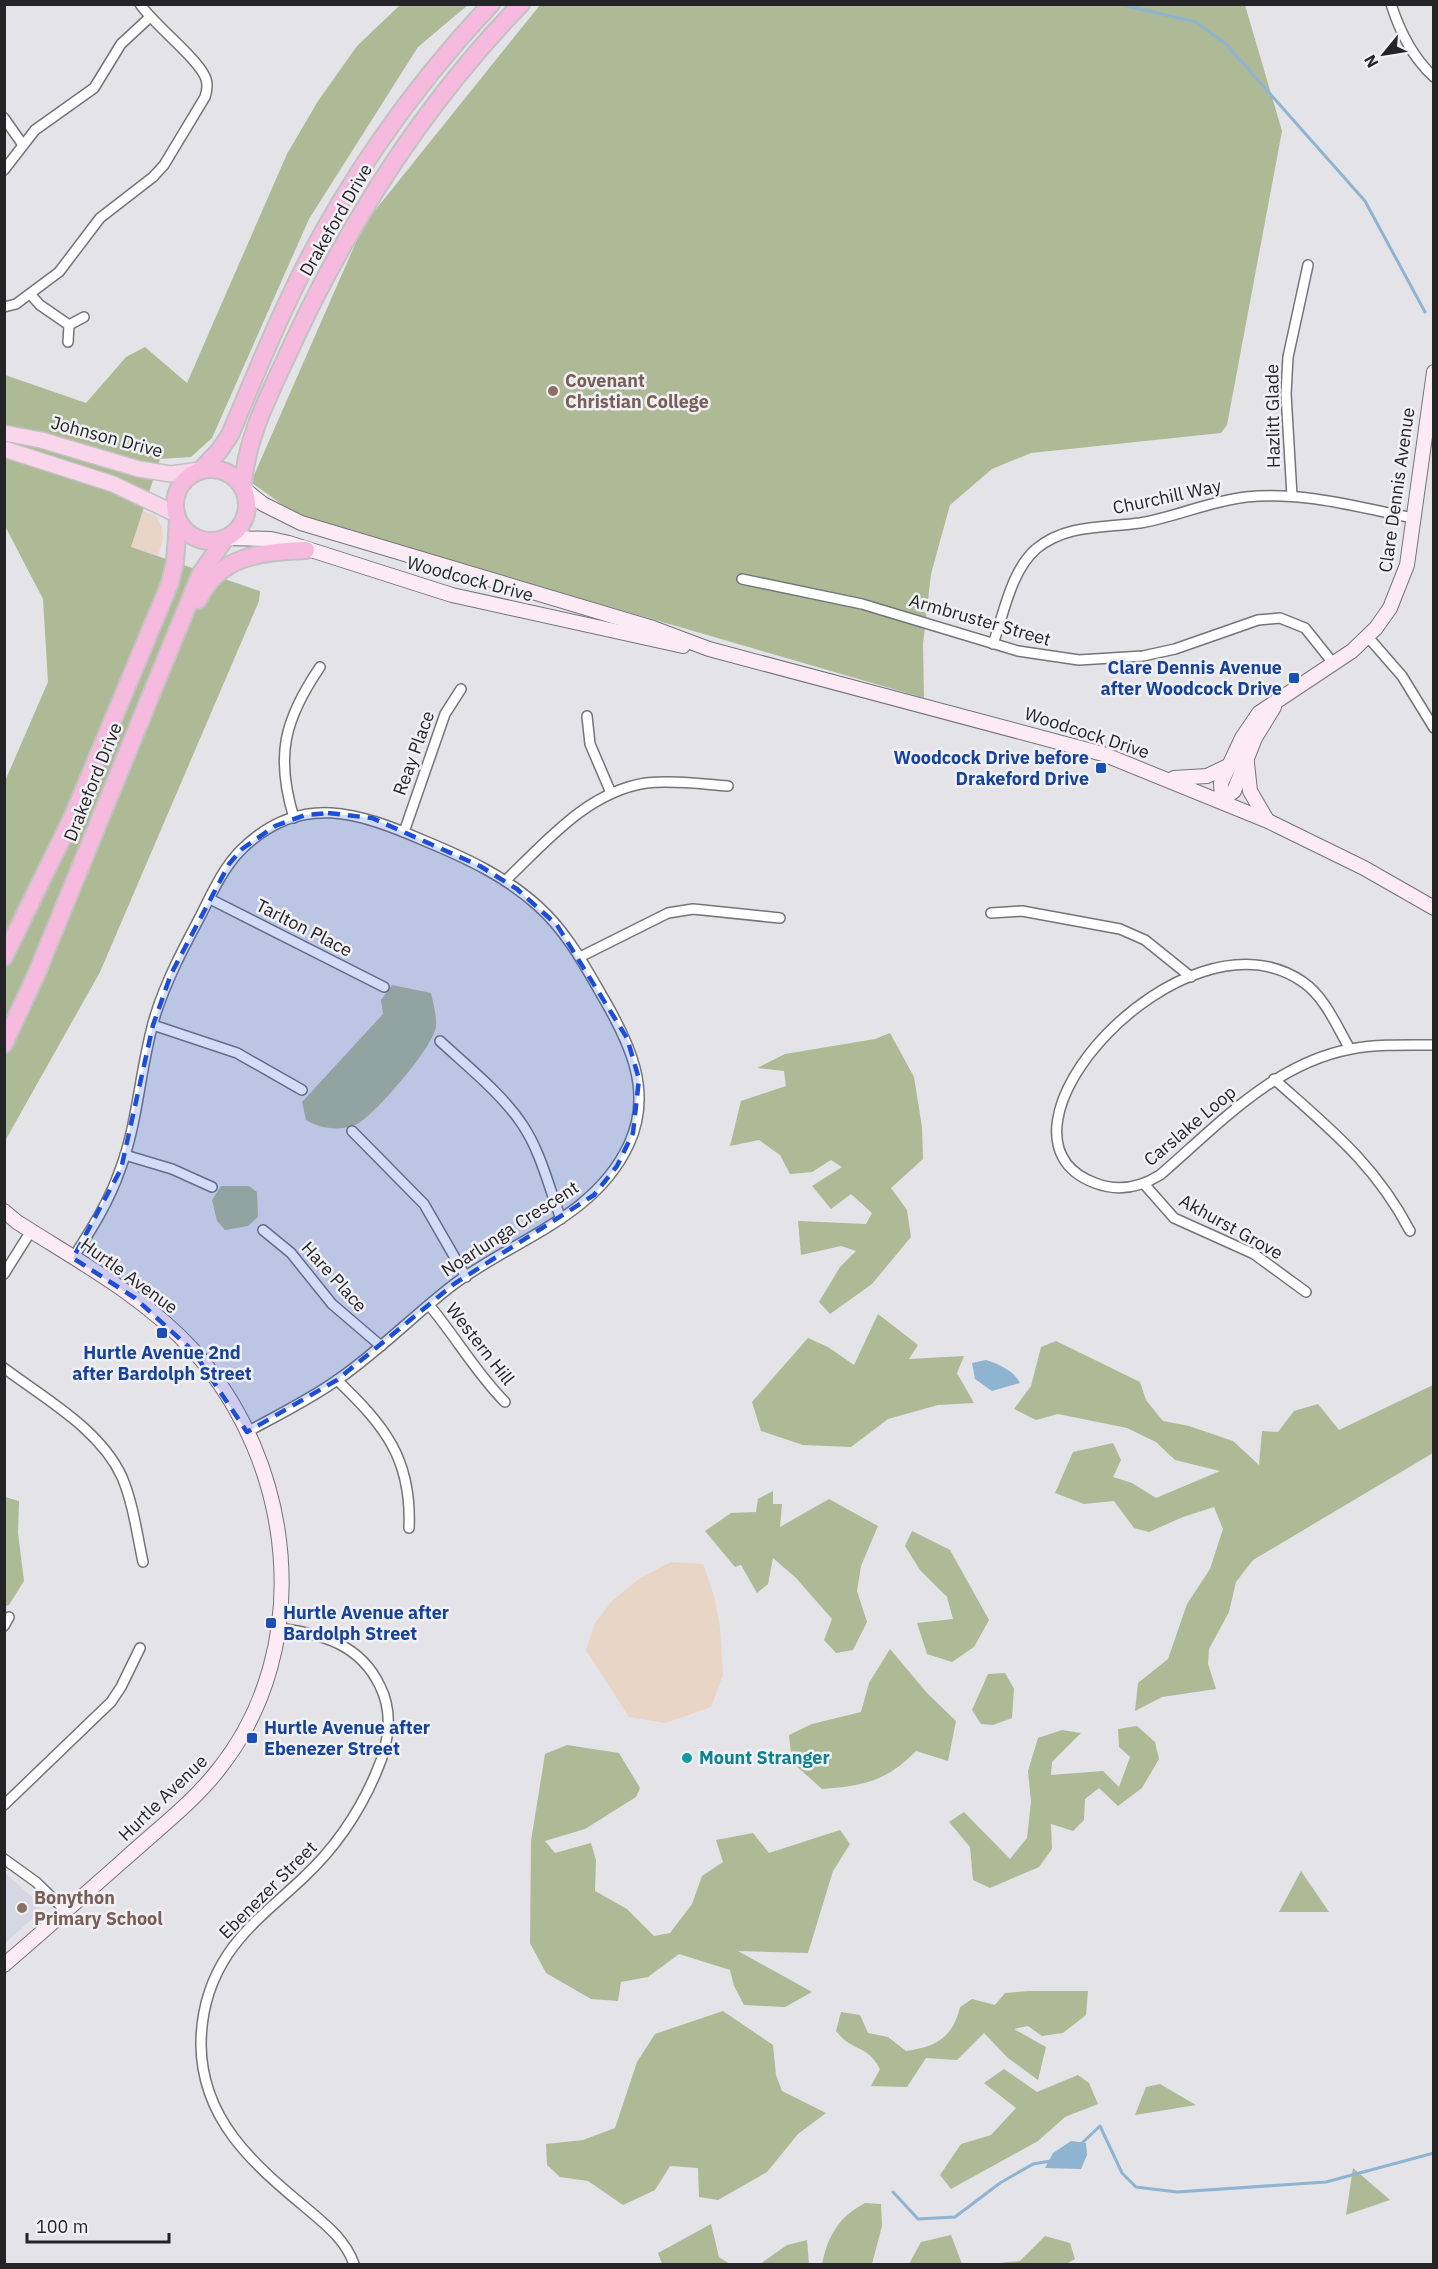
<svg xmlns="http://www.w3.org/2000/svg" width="1438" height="2269" viewBox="0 0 1438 2269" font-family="'IBM Plex Sans',sans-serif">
<rect width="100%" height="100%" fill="#e3e3e8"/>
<!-- built -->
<polygon fill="#d7d7e4" points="5,1873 39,1903 39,1913 5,1943"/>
<!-- industrial -->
<g fill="#e9d5c6">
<polygon points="143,511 156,516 162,527 163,539 158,556 130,547"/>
<polygon points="671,1562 703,1564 714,1596 720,1627 723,1675 711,1707 665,1723 629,1717 586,1650 595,1623 612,1601 640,1578"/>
</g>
<!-- green -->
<g fill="#aeba95">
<polygon points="400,5 468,5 418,47 309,219 212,438 191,457 160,459 131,547 260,591 259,601 100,972 5,1141 5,781 48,682 43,599 5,526 5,375 86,403 126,357 145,347 187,383 287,154 318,101 357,46"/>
<polygon points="540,5 1245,5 1282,131 1227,425 1221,433 1031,453 992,469 950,505 931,574 923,644 924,698 342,529 291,511 251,482 364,224"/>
<path d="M392,985L431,993C433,1003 437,1016 436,1026C435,1045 377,1112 359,1123C344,1132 320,1129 306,1120L302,1102L383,1014L381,1000Z"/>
<polygon points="890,1033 914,1077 922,1127 923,1159 891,1188 907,1210 911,1237 872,1284 830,1314 819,1302 840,1267 856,1251 841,1246 801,1255 798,1221 866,1224 872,1213 851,1194 831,1209 812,1186 842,1167 831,1160 812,1172 790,1174 780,1155 759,1140 730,1146 741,1101 786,1086 784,1071 757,1068 785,1054 875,1039"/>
<polygon points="221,1186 249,1186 257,1192 258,1217 248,1226 225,1230 217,1221 212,1200"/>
<polygon points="878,1314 918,1345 909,1359 964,1356 957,1373 974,1403 938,1405 888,1419 851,1447 803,1445 761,1431 752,1402 808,1338 828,1347 854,1365"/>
<polygon points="1056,1341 1140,1382 1146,1400 1163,1421 1189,1426 1233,1441 1259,1465 1262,1431 1278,1432 1294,1411 1318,1404 1339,1430 1433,1385 1433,1453 1253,1560 1236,1582 1229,1612 1209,1649 1208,1664 1216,1689 1162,1697 1135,1711 1138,1683 1168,1659 1187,1604 1210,1569 1223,1529 1214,1507 1183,1517 1149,1532 1134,1528 1114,1501 1084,1504 1055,1493 1073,1452 1113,1443 1121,1460 1113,1477 1132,1483 1156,1498 1220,1471 1175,1460 1156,1442 1127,1428 1058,1414 1036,1420 1014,1409 1031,1386 1041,1347"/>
<polygon points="773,1491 773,1504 782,1504 780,1527 829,1499 878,1526 861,1566 857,1591 867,1622 853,1650 836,1653 824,1640 832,1619 796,1578 773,1558 768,1584 757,1593 741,1565 735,1567 705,1531 731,1513 756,1512 758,1499"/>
<polygon points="5,1497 19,1501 18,1533 24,1581 9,1605 5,1606"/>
<polygon points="912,1531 950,1550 989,1620 974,1647 952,1662 927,1654 917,1623 953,1619 947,1597 920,1570 905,1546"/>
<path d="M890,1649L927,1693L956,1721L948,1761L916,1751C887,1781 863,1786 822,1789L792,1762L789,1735L812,1724L861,1712L869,1683Z"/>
<polygon points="1005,1673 1014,1689 1012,1718 993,1725 981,1724 972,1710 988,1674"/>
<polygon points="1137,1726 1155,1742 1159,1759 1142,1788 1118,1806 1099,1788 1085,1799 1084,1820 1073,1831 1051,1824 1052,1849 1039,1867 990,1888 973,1880 970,1847 949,1822 964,1812 1010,1859 1027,1838 1031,1802 1028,1771 1038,1738 1062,1730 1081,1733 1052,1762 1051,1775 1103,1771 1119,1787 1130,1757 1119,1747 1118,1729"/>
<polygon points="567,1745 619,1753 640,1788 636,1797 585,1829 545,1841 555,1853 591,1843 596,1860 595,1891 627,1909 654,1936 670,1933 692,1904 702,1876 723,1862 716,1840 753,1833 769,1853 840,1830 850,1844 833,1871 808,1953 738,1951 812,1992 785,2007 744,2005 734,1986 730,1970 679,1954 648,1977 621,1982 618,2001 591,1999 546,1973 530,1943 531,1841 545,1754"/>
<polygon points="1301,1871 1329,1912 1279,1912"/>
<path d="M1029,1991H1088L1086,2015L1063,2033L1042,2036L1028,2026L1014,2029L1046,2047L1038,2080L1008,2058L984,2033L957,2060L926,2058L907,2087L871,2086L880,2069C866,2043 853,2053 836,2031L841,2012L860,2015L868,2033L888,2037L906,2051C935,2047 953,2038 960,2007L972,1999L995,2005L1005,1993Z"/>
<polygon points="723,2011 773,2045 776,2075 782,2091 826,2113 798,2134 767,2172 718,2200 699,2197 698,2168 670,2166 655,2190 623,2205 588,2181 560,2177 547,2165 546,2144 583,2140 615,2128 637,2062 655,2034"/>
<polygon points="1004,2069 1037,2092 1078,2075 1089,2083 1098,2104 1065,2117 1038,2141 951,2189 940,2175 961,2144 991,2135 1016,2108 984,2083"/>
<polygon points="1160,2084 1196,2105 1135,2115 1146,2087"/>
<polygon points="1353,2168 1390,2200 1346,2215"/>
<path d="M865,2203L881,2204L882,2226L872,2264H822C828,2235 839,2217 865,2203Z"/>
<polygon points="711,2224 719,2257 730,2264 662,2264 658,2253"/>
<polygon points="951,2235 962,2264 909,2264 921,2242"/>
<polygon points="1045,2236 1070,2243 1075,2259 1066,2264 988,2264 1020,2261"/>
<polygon points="807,2240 809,2264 760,2264 787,2245"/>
</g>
<!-- water -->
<g fill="#8eb4d1">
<path d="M986,1360C999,1364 1014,1371 1020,1383L992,1391L975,1379L972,1363Z"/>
<polygon points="1071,2141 1086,2143 1087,2155 1081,2169 1045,2168 1053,2153"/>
</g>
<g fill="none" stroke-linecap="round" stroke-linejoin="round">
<!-- stream -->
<g stroke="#8eb4d1" stroke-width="3">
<polyline points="1118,4 1196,22 1226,44 1365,201 1425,312"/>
<polyline points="1081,2144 1100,2126 1122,2173 1136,2187 1177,2192 1326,2182 1434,2153"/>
<polyline points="893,2192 918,2219 955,2217 1000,2183 1033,2164 1051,2161"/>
</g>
<defs>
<g id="street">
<path d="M1391,4C1400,32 1412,57 1434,77"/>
<polyline points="4,118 23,145"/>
<polyline points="4,170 35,130 94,88 121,44 149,18"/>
<polyline points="30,294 40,305 69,325"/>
<path d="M4,307L16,304L59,272L100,218L153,177L164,165L205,97C207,91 208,85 206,79C200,60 154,25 140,4"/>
<polyline points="68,342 69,325 84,317"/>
<polyline points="1292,496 1286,394 1288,357 1308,265"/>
<polyline points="742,579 862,604 1018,651 1079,660 1143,656 1175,649 1258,620 1280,618 1305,628 1333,663"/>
<polyline points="1368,637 1402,676 1434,728"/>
<path d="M993,644C1004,613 1011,571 1036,549C1066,524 1104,528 1140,523C1176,517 1210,501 1246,497C1302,491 1358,507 1413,518"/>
<polyline points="587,716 590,744 611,793"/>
<path d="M294,818C275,756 284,720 320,667"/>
<polyline points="404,832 445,714 461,689"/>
<path d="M505,881C546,842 587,792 646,783C673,780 701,784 728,786"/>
<polyline points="210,899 384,987"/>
<polyline points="991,913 1022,911 1120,929 1145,940 1191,977"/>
<polyline points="580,957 668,913 693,909 780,918"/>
<polyline points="153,1025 237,1053 302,1090"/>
<path d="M440,1041C468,1067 501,1093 522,1124C541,1152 549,1188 561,1219"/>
<path d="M1350,1049C1337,1027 1325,997 1303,982C1184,899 969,1136 1095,1183C1118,1192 1139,1188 1160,1175C1217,1126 1274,1063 1351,1049C1378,1044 1406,1045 1434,1045"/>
<path d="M1274,1079C1330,1129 1375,1164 1410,1231"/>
<polyline points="352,1131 424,1204 466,1277"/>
<polyline points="125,1155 172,1169 212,1187"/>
<polyline points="1145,1185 1174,1218 1254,1254 1306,1292"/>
<polyline points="263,1230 291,1253 332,1304 381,1346"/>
<path d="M73,1258C91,1230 109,1202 120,1170C139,1120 140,1064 156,1013C167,979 184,947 201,915C212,893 223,868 241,850C300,791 360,813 425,841C466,858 505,876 538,906C567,932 585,966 604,999C630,1044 653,1092 629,1144C595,1218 514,1239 453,1285C414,1315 380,1350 340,1378C311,1399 278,1415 247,1432"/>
<polyline points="4,1274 31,1231"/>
<path d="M429,1305C456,1337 476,1373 505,1402"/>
<path d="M4,1368C45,1399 100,1429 122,1477C133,1503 137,1534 143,1562"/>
<path d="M337,1380C385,1426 412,1459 409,1528"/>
<polyline points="4,1626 9,1617"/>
<path d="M279,1628C322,1634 360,1644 380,1686C394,1714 388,1746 376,1773C359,1813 336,1847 304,1877C278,1902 248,1924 228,1954C210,1981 201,2012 201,2045C202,2119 252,2163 305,2207C325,2224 345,2239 354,2264"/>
<polyline points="4,1805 111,1702 121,1687 140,1648"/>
<polyline points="4,1859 36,1882 66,1911"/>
</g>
<g id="secondary">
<polyline points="244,489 263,504 301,523 653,628 709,649 1103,754 1268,821 1364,868 1434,908"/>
<polyline points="226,538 271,539 289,543 452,595 683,646"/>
<polyline points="1247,763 1250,791 1267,820"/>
<polyline points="1174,778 1207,776 1232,764"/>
<polyline points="1222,800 1221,783 1242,738 1259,713 1352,651 1376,628 1390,608 1407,565 1434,372"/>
<polyline points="1222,800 1234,791 1255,738 1274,707"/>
<path d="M4,1211L17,1222C78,1261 144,1296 193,1350C295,1463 316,1647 219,1769C195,1800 164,1824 135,1850C92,1888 48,1927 4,1965"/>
</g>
<g id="primary">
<polyline points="4,433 41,440 139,469 171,474 200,470"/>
<polyline points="4,449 113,484 176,514"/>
</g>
<g id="highway">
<circle cx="211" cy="505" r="36"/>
<path d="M201,470L219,451L230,435C249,390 267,345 288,301C338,193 409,91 491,4"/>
<path d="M243,487C245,442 267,399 286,358C345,228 421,107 521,4"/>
<path d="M198,600C219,555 262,552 306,550"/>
<polyline points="4,957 72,818 170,583 175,562 178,521"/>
<polyline points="4,1044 36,975 201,573 225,539"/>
</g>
</defs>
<!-- street casing -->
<use href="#street" stroke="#747479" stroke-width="12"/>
<!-- secondary casing -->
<use href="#secondary" stroke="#747479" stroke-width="16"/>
<!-- primary casing -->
<use href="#primary" stroke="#c2c2c2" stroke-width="18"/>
<!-- highway casing -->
<use href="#highway" stroke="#c2c2c2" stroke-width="20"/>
<!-- street -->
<use href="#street" stroke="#fff" stroke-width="9"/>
<!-- secondary -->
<use href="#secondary" stroke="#fceaf5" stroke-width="14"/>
<!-- primary -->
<use href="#primary" stroke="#f9d6eb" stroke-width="15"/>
<!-- highway -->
<use href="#highway" stroke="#f5badd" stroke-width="16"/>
</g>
<!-- marked area -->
<path fill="#1d4ed8" fill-opacity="0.2" stroke="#1d4ed8" stroke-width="4.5" stroke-dasharray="12 8" stroke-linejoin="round" d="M328,813L372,818L480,866L517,889L557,925L627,1038L639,1079L633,1133L617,1166L594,1195L454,1284L337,1380L247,1432L193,1351L135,1298L73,1258L121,1169L153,1025L171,974L229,864L242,849L275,826L305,815Z"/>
<!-- markers -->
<g fill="#8d6e63" stroke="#f0f0f5" stroke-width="2">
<circle cx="553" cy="391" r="6"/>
<circle cx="22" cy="1908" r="6"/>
</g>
<g fill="#1a4fb4" stroke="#f0f0f5" stroke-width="2">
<rect x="1288" y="672" width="12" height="12" rx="3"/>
<rect x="1095" y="762" width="12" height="12" rx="3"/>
<rect x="156" y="1327" width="12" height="12" rx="3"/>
<rect x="265" y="1617" width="12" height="12" rx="3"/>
<rect x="246" y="1732" width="12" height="12" rx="3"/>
</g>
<circle fill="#0f9aa8" stroke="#f0f0f5" stroke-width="2" cx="687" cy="1758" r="6"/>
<g text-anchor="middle" stroke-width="5" stroke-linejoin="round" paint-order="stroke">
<!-- street labels -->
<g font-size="18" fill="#242426" stroke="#f0f0f5">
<text transform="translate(336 220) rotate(-60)" y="6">Drakeford Drive</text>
<text transform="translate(1273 416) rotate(-91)" y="6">Hazlitt Glade</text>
<text transform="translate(107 437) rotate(15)" y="6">Johnson Drive</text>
<text transform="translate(1397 490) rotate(-82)" y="6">Clare Dennis Avenue</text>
<text transform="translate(1167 497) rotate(-12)" y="6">Churchill Way</text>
<text transform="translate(470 579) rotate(15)" y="6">Woodcock Drive</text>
<text transform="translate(980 620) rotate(16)" y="6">Armbruster Street</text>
<text transform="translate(1087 733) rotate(18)" y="6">Woodcock Drive</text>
<text transform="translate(414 753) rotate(-70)" y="6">Reay Place</text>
<text transform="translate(93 782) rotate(-68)" y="6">Drakeford Drive</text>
<text transform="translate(304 928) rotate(27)" y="6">Tarlton Place</text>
<text transform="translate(1190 1126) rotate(-40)" y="6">Carslake Loop</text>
<text transform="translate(1231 1227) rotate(29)" y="6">Akhurst Grove</text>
<text transform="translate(510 1229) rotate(-33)" y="6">Noarlunga Crescent</text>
<text transform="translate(129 1276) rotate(36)" y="6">Hurtle Avenue</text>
<text transform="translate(334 1277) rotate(48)" y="6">Hare Place</text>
<text transform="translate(480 1344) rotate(52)" y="6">Western Hill</text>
<text transform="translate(163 1798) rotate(-44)" y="6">Hurtle Avenue</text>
<text transform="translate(268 1890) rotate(-45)" y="6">Ebenezer Street</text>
</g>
<!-- education labels -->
<g font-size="18" font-weight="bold" fill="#785e54" stroke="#f0f0f5" text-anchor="start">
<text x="565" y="387">Covenant<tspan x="565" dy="21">Christian College</tspan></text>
<text x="34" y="1904">Bonython<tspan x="34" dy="21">Primary School</tspan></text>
</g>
<!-- transit labels -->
<g font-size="18" font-weight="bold" fill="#164399" stroke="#f0f0f5" text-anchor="end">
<text x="1282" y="674">Clare Dennis Avenue<tspan x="1282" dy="21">after Woodcock Drive</tspan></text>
<text x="1089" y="764">Woodcock Drive before<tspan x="1089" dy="21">Drakeford Drive</tspan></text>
<text x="162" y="1359" text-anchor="middle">Hurtle Avenue 2nd<tspan x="162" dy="21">after Bardolph Street</tspan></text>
<text x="283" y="1619" text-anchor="start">Hurtle Avenue after<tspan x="283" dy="21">Bardolph Street</tspan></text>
<text x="264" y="1734" text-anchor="start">Hurtle Avenue after<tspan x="264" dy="21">Ebenezer Street</tspan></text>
</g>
<!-- culture labels -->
<g font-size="18" font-weight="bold" fill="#0d838f" stroke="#f0f0f5" text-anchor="start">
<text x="699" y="1764">Mount Stranger</text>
</g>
</g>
<!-- border -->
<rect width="1438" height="2269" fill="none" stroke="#242426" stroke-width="12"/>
<!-- north arrow -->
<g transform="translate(1384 54) rotate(240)" stroke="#f0f0f5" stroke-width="4.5" paint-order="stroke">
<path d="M0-4.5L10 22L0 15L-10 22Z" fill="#242426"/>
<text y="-9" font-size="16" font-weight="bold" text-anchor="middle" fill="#242426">N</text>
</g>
<!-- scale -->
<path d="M27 2233v9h142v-9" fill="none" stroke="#242426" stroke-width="3"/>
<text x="36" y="2233" font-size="18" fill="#242426" stroke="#f0f0f5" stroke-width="4.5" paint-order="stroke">100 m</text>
</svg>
